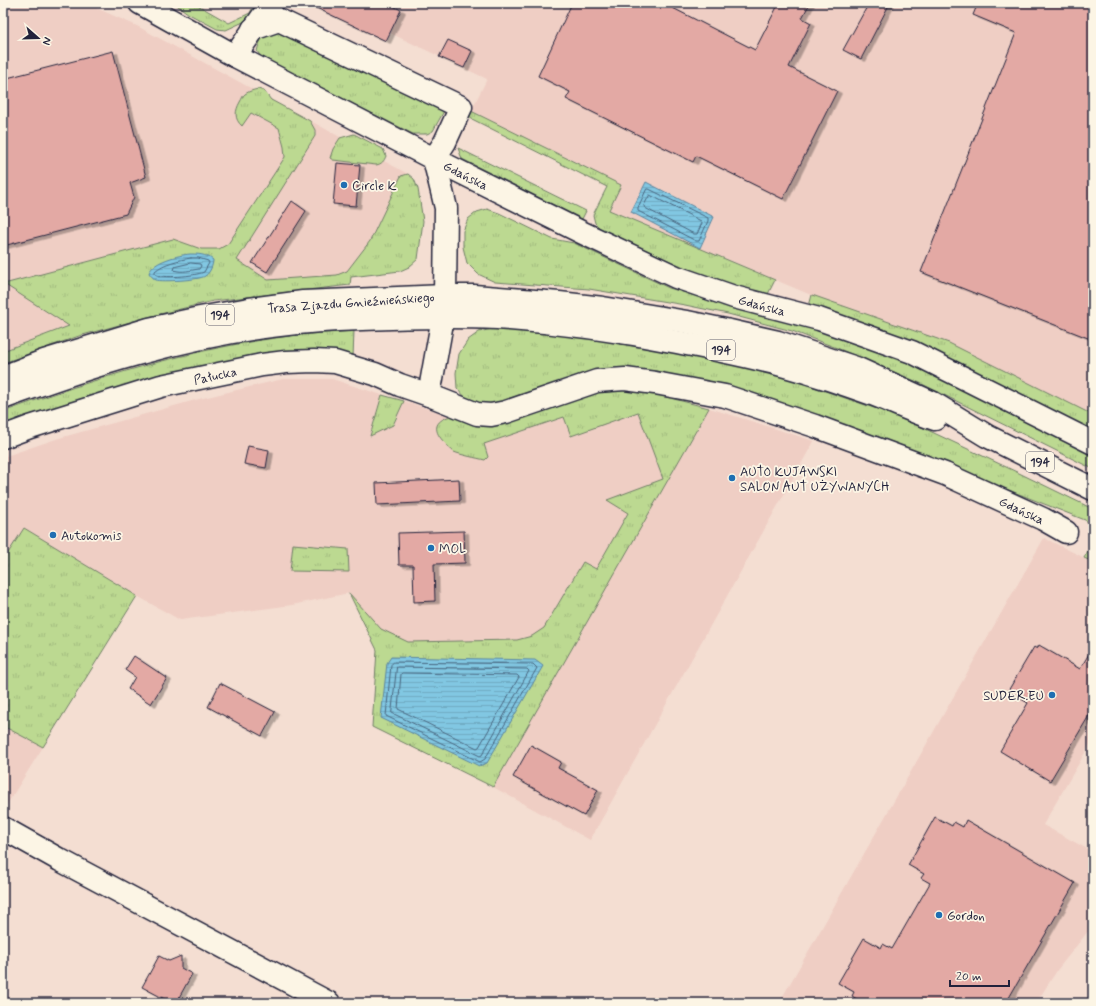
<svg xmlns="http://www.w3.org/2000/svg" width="1096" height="1006" viewBox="0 0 1096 1006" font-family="Mynerve,sans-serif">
<defs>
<pattern id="grass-tufts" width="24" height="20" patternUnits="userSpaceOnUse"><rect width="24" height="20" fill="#bcd991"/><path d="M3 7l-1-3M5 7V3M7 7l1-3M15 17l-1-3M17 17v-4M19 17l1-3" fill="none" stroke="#a1ba7e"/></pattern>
<pattern id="water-rules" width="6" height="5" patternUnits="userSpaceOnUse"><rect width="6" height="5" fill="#81c7e2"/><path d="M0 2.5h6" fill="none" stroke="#6fabc3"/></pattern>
<filter id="shadow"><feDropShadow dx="4.5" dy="2.5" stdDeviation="0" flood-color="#0004"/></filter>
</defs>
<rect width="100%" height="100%" fill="#f4ded2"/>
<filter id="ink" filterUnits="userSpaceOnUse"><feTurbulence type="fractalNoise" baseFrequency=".025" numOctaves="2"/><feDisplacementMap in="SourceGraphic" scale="8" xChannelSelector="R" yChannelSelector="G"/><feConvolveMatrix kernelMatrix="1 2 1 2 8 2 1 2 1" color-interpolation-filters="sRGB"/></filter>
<g filter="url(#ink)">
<!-- built -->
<g fill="#efcec4">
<polygon points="3,3 85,3 137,26 408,174 352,275 72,325 3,351"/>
<polygon points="306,3 1093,3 1093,415 948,343 823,300 609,210 621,185 471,111 487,79 390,33"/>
<polygon points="283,379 332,379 382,395 370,435 393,425 404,401 463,420 631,388 709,408 814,441 590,840 493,787 372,727 377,650 349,593 292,605 180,620 137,596 3,811 3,457 56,439 199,399"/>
<polygon points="1044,538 1093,562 1093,739 1043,825 1093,852 1093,925 1058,969 1036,1003 779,1003"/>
</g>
<!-- grass -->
<g fill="url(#grass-tufts)" stroke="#6f7e66">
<polygon points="174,3 194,3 229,23 250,13 255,3 258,3 252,18 226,30 217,29 189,14"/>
<path d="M282,32L444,111L433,131L427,134H413L261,57L257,51C262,33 265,35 282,32Z"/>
<path d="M258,89L264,91L271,100L310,121L315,130V136L237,260L268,280L337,275L347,271L370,241L401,176L408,174L414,179L418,189L423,221L418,259L409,267L400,271L351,277L350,285L213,301L152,316L79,336L3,363V351L69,326L4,284L173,239L201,249H219L228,244L285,157L284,147L279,128L251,113L242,126C234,119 235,111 240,102C242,99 243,95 245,94C249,91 254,90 258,89Z"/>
<polygon points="471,111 621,185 609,210 775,280 768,294 729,285 703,276 601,229 595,223 593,215 607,187 468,117"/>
<path d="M354,134L383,149L386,156C384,161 382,164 376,165L333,160L330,158L333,149L340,138Z"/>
<polygon points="458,148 586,211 582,219 462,159"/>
<polygon points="487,209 499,213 552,239 574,243 669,288 753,312 824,330 919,366 1093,453 1093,469 920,383 837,348 792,331 728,314 685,305 589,289 495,282 478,274 467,263 463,247 463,231 468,219 477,212"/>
<polygon points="812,295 949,343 1093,415 1093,431 809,306"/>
<polygon points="492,329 556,333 713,359 776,374 900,417 1021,474 1093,509 1093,525 1085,520 899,447 796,409 728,385 631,371 498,405 479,405 466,398 457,388 456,373 459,354 468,340 479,332"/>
<path d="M354,331L353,358L3,427V412C96,378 192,348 290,336C311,333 333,333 354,331Z"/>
<path d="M631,388L709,408L493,787L372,727L377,650L349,593L381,629L408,642L517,640L532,636L544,628L583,562L596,569L628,513L607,500L663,479L638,412L571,436L564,417L484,444L488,457L485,460C477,458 461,455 454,452C451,450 448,446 445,443C433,431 433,421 451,416L463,420L596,390Z"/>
<polygon points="382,395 404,401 393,425 370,436"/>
<polygon points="24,528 137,596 43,747 3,726 3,561"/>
<polygon points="1093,542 1093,562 1084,558"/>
<polygon points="293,544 348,549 349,572 290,571"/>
</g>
<!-- water -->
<g fill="url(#water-rules)" stroke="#5b859f">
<polygon points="646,182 714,217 700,248 631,212"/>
<path d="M190,254C198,254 206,254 213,260C213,265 210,273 205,276C200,280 162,282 156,280C153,278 151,276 149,273C153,261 179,255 190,254Z"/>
<polygon points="391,657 535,660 543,666 487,763 479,766 381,718 387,663"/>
</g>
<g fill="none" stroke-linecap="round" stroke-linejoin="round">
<!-- shore -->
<g stroke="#48647e" stroke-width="1">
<polygon points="647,189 649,189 708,218 708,221 699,241 696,241 638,211 638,208"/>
<polygon points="650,195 701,221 702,223 697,234 694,234 645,208 644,206"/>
<path d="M191,258H198L208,261L209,263L204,272C195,276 162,279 155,274V271C164,263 179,260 191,258Z"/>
<path d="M191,263L200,264L201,266L199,269C191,270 182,273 174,270L175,267Z"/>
<polygon points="394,662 533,664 537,668 485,759 480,762 386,716 391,665"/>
<polygon points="397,667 527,669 529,671 482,755 480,756 392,713"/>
<polygon points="403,673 517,675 519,677 479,747 477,748 398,709 401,674"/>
</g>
</g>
<!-- building -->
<g fill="#e3a9a4" stroke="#22223b" filter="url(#shadow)">
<polygon points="306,3 387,3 401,10 386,41"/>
<polygon points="572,3 663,3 755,50 779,3 810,3 802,18 811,23 789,67 837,91 783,199 696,156 693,162 566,99 570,92 538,76"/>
<polygon points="869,3 890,3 861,59 843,50"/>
<polygon points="978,3 1093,3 1093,340 921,272 1016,33 973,15"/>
<polygon points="448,40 472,51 464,68 439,57"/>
<polygon points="113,51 146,177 130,183 134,197 126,214 3,246 3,79"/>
<polygon points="337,163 360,165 356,206 333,204"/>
<polygon points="292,201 306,211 267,272 252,263"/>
<polygon points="248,446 269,450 266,468 244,464"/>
<polygon points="459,479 460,501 377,505 376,483"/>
<polygon points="464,531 465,563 434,564 435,601 414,602 413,565 399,565 398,533"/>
<polygon points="1039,645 1080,669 1093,647 1093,709 1050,781 1000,751 1028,703 1008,691 1034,647 1037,649"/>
<polygon points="134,656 167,678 151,704 128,689 135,677 125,670"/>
<polygon points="220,683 275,712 262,736 208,707"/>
<polygon points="531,745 561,762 558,768 598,790 584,816 513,777"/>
<polygon points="935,817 952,826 954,822 963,827 966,820 1075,883 1006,1003 863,1003 852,996 854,992 838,983 864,938 881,948 883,944 892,949 930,883 921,878 924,874 908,865"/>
<polygon points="159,956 169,961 181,956 181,968 192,974 176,1003 172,1003 142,987"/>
</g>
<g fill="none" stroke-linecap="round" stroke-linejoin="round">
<defs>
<g id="minor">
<polyline points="140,3 235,56 434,159 583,233 676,277 734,297 819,319 912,352 1093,443"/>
<polyline points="253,29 279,20 461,107 445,142 434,159"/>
<polyline points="235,56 272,3"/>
<polyline points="429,395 443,317 445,296 446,208 434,159"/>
<polyline points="3,437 30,427 161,386 262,365 286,362 314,361 335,362 375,374 400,385 429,395 477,414 491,415 506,412 597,381 625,379 655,383 725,396 815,426 945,474 1043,519 1066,532"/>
<polyline points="3,828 60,860 329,1003"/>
</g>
<g id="major">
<polyline points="3,377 44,361 149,329 200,318 249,309 303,302 445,296 474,296 559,303 603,308 687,322 730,331 778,342 856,368 933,403 987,436 1093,489"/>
<path d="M3,398C90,366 179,338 271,326C302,322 332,320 362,319C407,317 452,316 497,318C557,322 618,330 677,342C713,349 750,356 785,366C814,374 844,384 872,394C893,402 913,412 935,419"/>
</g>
</defs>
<!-- minor casing -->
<use href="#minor" stroke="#22223b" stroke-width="25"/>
<!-- major casing -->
<use href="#major" stroke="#22223b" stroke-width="25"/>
<!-- minor -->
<use href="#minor" stroke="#fcf5e5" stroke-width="22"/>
<!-- major -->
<use href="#major" stroke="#fcf5e5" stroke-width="22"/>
</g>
</g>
<!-- markers -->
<g fill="#1f6fb2" stroke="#fcf5e5" stroke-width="1.5">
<circle cx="344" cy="185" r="4"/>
<circle cx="732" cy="478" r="4"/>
<circle cx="53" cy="535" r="4"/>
<circle cx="431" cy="548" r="4"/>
<circle cx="1052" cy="695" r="4"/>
<circle cx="939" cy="915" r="4"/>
</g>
<g text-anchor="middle" stroke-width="3.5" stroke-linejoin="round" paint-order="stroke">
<!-- shield labels -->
<g fill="#fcf5e5" stroke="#63616e" stroke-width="1">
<rect x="206" y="305" width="28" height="20" rx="3"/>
<rect x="707" y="340" width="28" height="20" rx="3"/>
<rect x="1026" y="452" width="28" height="20" rx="3"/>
</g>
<g font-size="12" font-weight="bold" fill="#22223b">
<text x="220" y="319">194</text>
<text x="721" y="354">194</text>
<text x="1040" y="466">194</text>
</g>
<!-- street labels -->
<g font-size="13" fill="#22223b" stroke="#fcf5e5">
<text transform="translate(466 175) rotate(27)" y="5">Gdańska</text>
<text transform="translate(351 302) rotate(-4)" y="5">Trasa Zjazdu Gnieźnieńskiego</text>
<text transform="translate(762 305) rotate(15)" y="5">Gdańska</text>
<text transform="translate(215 375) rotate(-12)" y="5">Pałucka</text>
<text transform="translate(1022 510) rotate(25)" y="5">Gdańska</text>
</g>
<!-- poi labels -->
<g font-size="13" fill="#22223b" stroke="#fcf5e5" text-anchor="start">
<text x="352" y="190">Circle K</text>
<text x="740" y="476">AUTO KUJAWSKI<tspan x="740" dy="15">SALON AUT UŻYWANYCH</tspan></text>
<text x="61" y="540">Autokomis</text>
<text x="439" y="553">MOL</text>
<text x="1044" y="700" text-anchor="end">SUDER.EU</text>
<text x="947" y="920">Gordon</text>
</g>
</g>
<!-- margin -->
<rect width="1096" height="1006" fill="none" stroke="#fcf5e5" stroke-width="16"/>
<rect x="8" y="8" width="1080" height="990" fill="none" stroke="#22223b" stroke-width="1.5" filter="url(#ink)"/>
<!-- north arrow -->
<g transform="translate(38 38) rotate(110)" stroke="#fcf5e5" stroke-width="3" paint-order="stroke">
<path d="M0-3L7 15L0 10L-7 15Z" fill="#22223b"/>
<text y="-6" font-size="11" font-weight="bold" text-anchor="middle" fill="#22223b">N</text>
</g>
<!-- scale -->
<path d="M950 980v6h59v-6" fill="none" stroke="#22223b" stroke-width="2"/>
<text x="956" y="980" font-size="12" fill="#22223b" stroke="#fcf5e5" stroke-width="3" paint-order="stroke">20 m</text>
</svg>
